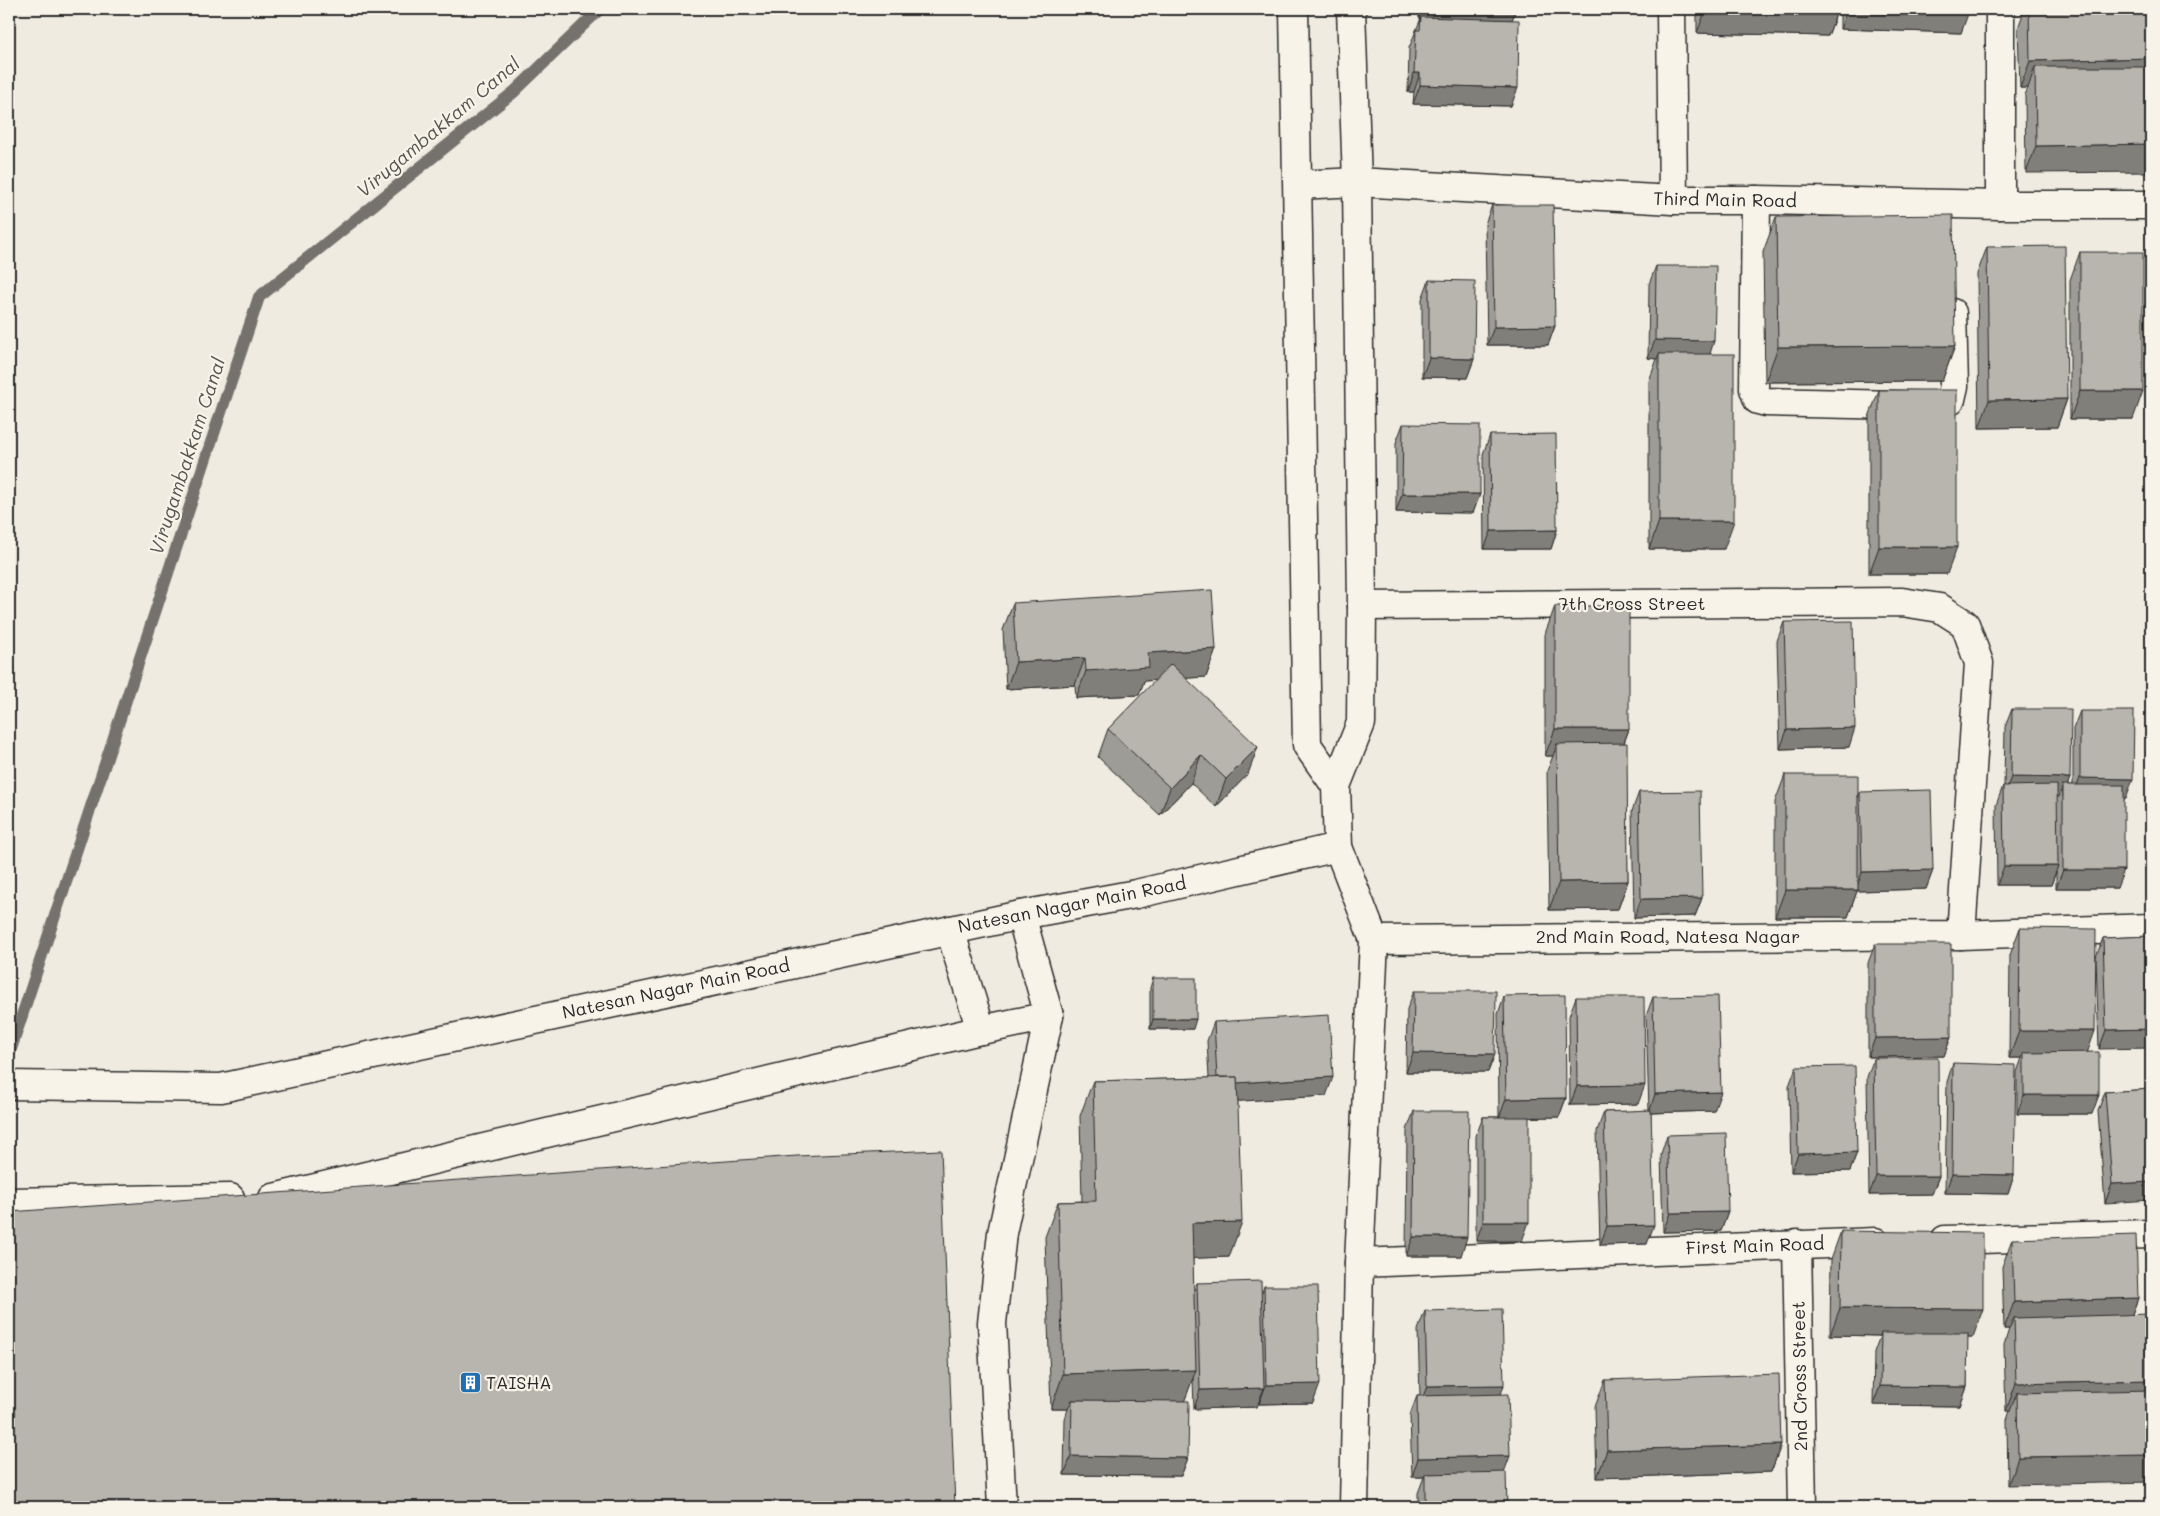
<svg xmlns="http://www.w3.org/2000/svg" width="2160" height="1516" viewBox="0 0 2160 1516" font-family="Mali,sans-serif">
<rect width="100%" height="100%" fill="#efebe0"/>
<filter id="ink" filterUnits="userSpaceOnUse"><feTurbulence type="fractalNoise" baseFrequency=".02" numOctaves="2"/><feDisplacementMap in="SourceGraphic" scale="10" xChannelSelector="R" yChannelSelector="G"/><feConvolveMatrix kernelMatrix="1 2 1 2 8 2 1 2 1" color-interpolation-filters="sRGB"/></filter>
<g filter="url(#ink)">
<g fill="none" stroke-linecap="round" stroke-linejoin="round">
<!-- stream -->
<polyline stroke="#74726e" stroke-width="12" points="10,1052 259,297 514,92 600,9"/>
<defs>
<g id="street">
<polyline points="1294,9 1307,745 1336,786"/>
<polyline points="1351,9 1357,182 1362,606 1361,723 1336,786 1338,847 1374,940 1359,1263 1354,1507"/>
<polyline points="1671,9 1673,200"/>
<polyline points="2000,9 2000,205"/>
<polyline points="1298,185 1357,182 1673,200 1756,200 2000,205 2151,205"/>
<polyline points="1756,200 1754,389 1758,400 1766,402 1944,406 1951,399 1954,386 1952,313"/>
<polyline points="1362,606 1902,602 1940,608 1965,624 1979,663 1961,935"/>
<polyline points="1374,940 1961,935 2151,928"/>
<polyline points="981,1030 1049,1016"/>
<polyline points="9,1085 221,1088 1021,915 1136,894 1338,847"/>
<polyline points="273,1198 981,1030 950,930"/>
<polyline points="9,1202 230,1198"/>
<polyline points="1945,1240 2151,1234"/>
<polyline points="1797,1244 1802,1507"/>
<polyline points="1359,1263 1875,1242"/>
<polyline points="1002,1507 992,1323 1002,1233 1049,1016 1021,915"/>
</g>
</defs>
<!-- street casing -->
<use href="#street" stroke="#2b2b2b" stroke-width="31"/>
<!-- street -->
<use href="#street" stroke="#f7f3e8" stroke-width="28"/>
</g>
<!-- wall -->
<g fill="#9e9c96" stroke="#2b2b2b">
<polygon points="1419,9 1516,9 1512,20 1511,106 1413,104 1414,92 1408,92 1409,48 1421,18 1419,18"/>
<polygon points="1697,9 1838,9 1828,36 1697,33"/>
<polygon points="1840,9 1968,9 1961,33 1840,29"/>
<polygon points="2024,9 2151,9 2026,173 2025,95 2028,88 2020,88 2018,28 2024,11"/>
<polygon points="1492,205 1555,326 1548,345 1487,345 1485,224"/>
<polygon points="1776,217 1955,346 1942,381 1765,382 1763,252"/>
<polygon points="1987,247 2067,399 2057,427 1979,428 1977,274"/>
<polygon points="2080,252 2133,419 2070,419 2070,280"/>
<polygon points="1656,266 1710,354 1724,549 1649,549 1649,381 1657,359 1648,358 1649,284"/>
<polygon points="1429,280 1474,359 1467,378 1422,377 1422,299"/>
<polygon points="1879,390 1947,574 1869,574 1869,417"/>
<polygon points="1403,424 1480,494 1473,513 1396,512 1396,443"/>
<polygon points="1490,435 1557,530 1551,549 1484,549 1483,454"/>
<polygon points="1013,603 1216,649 1206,677 1185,678 1248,774 1216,807 1191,783 1160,815 1098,757 1108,729 1156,680 1144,681 1139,695 1076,698 1075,685 1006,689 1003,630"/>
<polygon points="1555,606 1629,729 1624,743 1628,881 1618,909 1549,910 1547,771 1553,756 1545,756 1545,634"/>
<polygon points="1784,622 1849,747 1780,749 1777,641"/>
<polygon points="2012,709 2070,778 2067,785 2073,785 2073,729 2080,711 2126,798 2124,798 2117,888 2056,888 2056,872 2051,885 1997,885 1996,805 2003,786 2004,786 2005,727"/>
<polygon points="1785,775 1858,798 1860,792 1933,870 1926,889 1857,891 1848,917 1775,917 1775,802"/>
<polygon points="1639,792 1702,898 1695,916 1634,918 1632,811"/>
<polygon points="2020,928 2088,1052 2092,1114 2017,1114 2017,1072 2022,1058 2009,1058 2010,955"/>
<polygon points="2151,936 2099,1049 2096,957 2103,938"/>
<polygon points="1875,944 1951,1037 1944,1056 1868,1057 1868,963"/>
<polygon points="1153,978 1193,1029 1150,1029 1150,988"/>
<polygon points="1414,991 1495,1054 1488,1072 1406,1072 1407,1009"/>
<polygon points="1504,996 1566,1098 1559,1117 1525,1117 1522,1241 1476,1241 1476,1136 1483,1117 1499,1117 1498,1014"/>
<polygon points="1576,997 1638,1104 1570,1105 1569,1016"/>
<polygon points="1653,997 1714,1111 1651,1113 1647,1244 1600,1245 1597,1131 1604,1112 1649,1111 1646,1016"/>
<polygon points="1214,1022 1326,1096 1238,1101 1229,1257 1193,1258 1193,1293 1197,1283 1262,1293 1264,1286 1313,1403 1259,1404 1259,1401 1257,1407 1194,1409 1193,1378 1184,1401 1188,1458 1181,1476 1064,1475 1065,1419 1068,1409 1051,1409 1045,1237 1058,1202 1082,1201 1080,1116 1093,1081 1209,1078 1207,1041"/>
<polygon points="1874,1058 1939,1176 1932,1194 1869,1195 1867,1077"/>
<polygon points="1953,1063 2014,1175 2008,1194 1945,1193 1947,1082"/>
<polygon points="1796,1067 1857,1152 1850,1171 1791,1172 1789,1086"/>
<polygon points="2151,1089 2105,1203 2098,1111 2105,1092"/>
<polygon points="1414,1111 1461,1256 1406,1256 1407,1130"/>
<polygon points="1667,1135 1728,1212 1721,1231 1663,1232 1661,1154"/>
<polygon points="1841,1231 1973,1337 1967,1337 1967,1387 1960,1406 1873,1405 1874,1352 1880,1336 1830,1335 1831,1259"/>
<polygon points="2012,1239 2138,1298 2132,1314 2008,1485 2007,1420 2010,1411 2006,1411 2004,1345 2009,1329 2004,1329 2002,1267"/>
<polygon points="1425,1311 1501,1394 1504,1472 1507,1507 1418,1507 1418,1493 1424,1477 1412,1477 1410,1415 1417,1396 1420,1396 1418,1330"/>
<polygon points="1605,1380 1781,1445 1771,1472 1597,1478 1595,1407"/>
</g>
<!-- shaded-wall -->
<g fill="#817f7a" stroke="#2b2b2b">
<polygon points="1422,9 1516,9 1512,20 1419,18"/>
<polygon points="1706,9 1838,9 1828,36 1697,33"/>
<polygon points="1847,10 1968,14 1961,33 1840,29"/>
<polygon points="2151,58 2151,85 2035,67 2028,88 2020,88 2030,61"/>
<polygon points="1414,73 1420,73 1414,92 1408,92"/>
<polygon points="1420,85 1518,88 1511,106 1413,104"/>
<polygon points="2151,144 2151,172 2026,173 2036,146"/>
<polygon points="1555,326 1548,345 1487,345 1494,327"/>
<polygon points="1655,340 1714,341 1708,360 1659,354 1657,359 1648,358"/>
<polygon points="1955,346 1942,381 1765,382 1778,347"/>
<polygon points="1429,358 1474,359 1467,378 1422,377"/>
<polygon points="2080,391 2143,391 2133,419 2070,419"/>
<polygon points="2067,399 2057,427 1979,428 1989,400"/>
<polygon points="1402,494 1480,494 1473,513 1396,512"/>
<polygon points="1659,521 1734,521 1724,549 1649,549"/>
<polygon points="1557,530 1551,549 1484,549 1491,531"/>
<polygon points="1879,547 1957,547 1947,574 1869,574"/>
<polygon points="1216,649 1206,677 1144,681 1139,695 1076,698 1086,671 1148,653"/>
<polygon points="1085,658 1075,685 1006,689 1016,662"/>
<polygon points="1855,728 1849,747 1780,749 1787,730"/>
<polygon points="1555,729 1629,729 1619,756 1557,744 1553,756 1545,756"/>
<polygon points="1258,747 1248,774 1216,807 1226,779"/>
<polygon points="1201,755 1191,783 1160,815 1170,788"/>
<polygon points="2011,777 2070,778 2063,797 2063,785 2059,797 2004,796"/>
<polygon points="2080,778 2133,779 2126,798 2073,797"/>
<polygon points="2004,866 2058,866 2051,885 1997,885"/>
<polygon points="1933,870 1926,889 1857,891 1848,917 1775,917 1785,890 1856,890 1862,872"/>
<polygon points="2063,870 2124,870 2117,888 2056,888"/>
<polygon points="1628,881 1618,909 1549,910 1559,882"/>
<polygon points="1702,898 1695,916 1634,918 1641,899"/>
<polygon points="1153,1019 1196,1019 1193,1029 1150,1029"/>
<polygon points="2151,1029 2151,1048 2099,1049 2106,1030"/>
<polygon points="2019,1031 2095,1031 2085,1059 2024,1053 2022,1058 2009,1058"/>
<polygon points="1951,1037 1944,1056 1868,1057 1875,1038"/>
<polygon points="1413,1053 1495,1054 1488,1072 1406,1072"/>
<polygon points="1333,1077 1326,1096 1210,1103 1217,1084"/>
<polygon points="1645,1085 1638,1104 1570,1105 1577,1086"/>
<polygon points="1721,1092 1714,1111 1649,1113 1655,1094"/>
<polygon points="2024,1095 2099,1095 2092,1114 2017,1114"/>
<polygon points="1566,1098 1559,1117 1499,1118 1506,1099"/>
<polygon points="1857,1152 1850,1171 1791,1172 1798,1154"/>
<polygon points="1952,1174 2014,1175 2008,1194 1945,1193"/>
<polygon points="1876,1176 1939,1176 1932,1194 1869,1195"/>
<polygon points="2151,1182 2151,1200 2105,1203 2112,1184"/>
<polygon points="1728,1212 1721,1231 1663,1232 1670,1213"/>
<polygon points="1242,1222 1229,1257 1179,1259 1192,1223"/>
<polygon points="1483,1222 1529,1222 1522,1241 1476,1241"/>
<polygon points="1654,1225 1647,1244 1600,1245 1607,1226"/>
<polygon points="1413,1237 1467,1237 1461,1256 1406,1256"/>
<polygon points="2138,1298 2128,1325 2014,1318 2009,1329 2004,1329 2014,1302"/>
<polygon points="1840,1308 1983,1309 1973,1337 1881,1336 1881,1333 1880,1336 1830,1335"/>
<polygon points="1196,1370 1183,1405 1072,1400 1068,1409 1051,1409 1063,1374"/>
<polygon points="2151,1380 2151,1407 2017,1393 2010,1411 2006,1411 2016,1383"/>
<polygon points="1320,1384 1313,1403 1259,1404 1266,1385"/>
<polygon points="1504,1385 1498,1404 1420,1405 1427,1386"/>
<polygon points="1880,1386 1967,1387 1960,1406 1873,1405"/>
<polygon points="1264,1388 1257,1407 1194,1409 1200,1390"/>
<polygon points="1781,1445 1771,1472 1597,1478 1607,1450"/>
<polygon points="2151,1455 2151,1482 2008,1485 2018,1457"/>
<polygon points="1071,1456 1188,1458 1181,1476 1064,1475"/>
<polygon points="1510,1456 1503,1475 1425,1474 1424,1477 1412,1477 1418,1458"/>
</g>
<!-- building -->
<g fill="#b8b5ae" stroke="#2b2b2b">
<polygon points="1847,9 1968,9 1968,14 1847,10"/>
<polygon points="2029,9 2151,9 2151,58 2030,61"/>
<polygon points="1421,17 1519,20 1518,88 1420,85 1420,73 1414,73 1416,30 1420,30"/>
<polygon points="2035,67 2151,67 2151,144 2036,146"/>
<polygon points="1492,205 1553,205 1555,326 1494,327"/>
<polygon points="1953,215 1955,346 1778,347 1776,217"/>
<polygon points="2065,246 2067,399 1989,400 1987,247"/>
<rect x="2080" y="252" width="63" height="139"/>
<polygon points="1656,266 1716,266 1714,341 1655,340"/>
<polygon points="1429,280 1475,281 1474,359 1429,358"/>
<rect x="1659" y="354" width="75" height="167"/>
<rect x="1879" y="390" width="78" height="157"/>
<polygon points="1403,424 1480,425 1480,494 1402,494"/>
<polygon points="1556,434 1557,530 1491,531 1490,435"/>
<polygon points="1212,590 1216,649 1148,653 1149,667 1086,671 1085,658 1016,662 1013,603"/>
<rect x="1555" y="606" width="74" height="123"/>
<polygon points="1853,621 1855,728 1787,730 1784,622"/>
<polygon points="1171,664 1258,747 1226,779 1201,755 1170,788 1108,729"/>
<polygon points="2012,709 2071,709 2070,778 2011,777"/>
<polygon points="2080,711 2134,711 2133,779 2080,778"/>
<polygon points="1627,743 1628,881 1559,882 1557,744"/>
<rect x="1785" y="775" width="73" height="115"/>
<polygon points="2057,785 2058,866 2004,866 2003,786"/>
<rect x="2063" y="785" width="61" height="85"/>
<polygon points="1931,790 1933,870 1862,872 1860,792"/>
<polygon points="1700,791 1702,898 1641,899 1639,792"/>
<polygon points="2020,928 2096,929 2095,1031 2019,1031"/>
<polygon points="2151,936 2151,1029 2106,1030 2103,938"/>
<polygon points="1875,944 1951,944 1951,1037 1875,1038"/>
<rect x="1153" y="978" width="43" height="41"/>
<polygon points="1414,991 1496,991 1495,1054 1413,1053"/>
<polygon points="1565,995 1566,1098 1506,1099 1504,996"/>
<polygon points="1718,996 1721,1092 1655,1094 1653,997"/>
<polygon points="1576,997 1644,997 1645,1085 1577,1086"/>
<polygon points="1329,1015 1333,1077 1237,1083 1237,1077 1217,1077 1214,1022"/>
<polygon points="2099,1052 2099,1095 2024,1095 2024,1053"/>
<polygon points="1874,1058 1938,1058 1939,1176 1876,1176"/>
<polygon points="1953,1063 2016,1065 2014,1175 1952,1174"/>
<polygon points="1855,1066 1857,1152 1798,1154 1796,1067"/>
<polygon points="1237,1077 1242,1222 1192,1223 1196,1370 1063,1374 1058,1202 1096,1201 1093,1081"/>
<polygon points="2151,1089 2151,1182 2112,1184 2105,1092"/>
<polygon points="1651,1110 1654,1225 1607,1226 1604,1112"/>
<polygon points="1414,1111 1469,1111 1467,1237 1413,1237"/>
<rect x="1483" y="1117" width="46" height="105"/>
<polygon points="1726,1133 1728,1212 1670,1213 1667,1135"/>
<polygon points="941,1150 955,1507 9,1507 9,1212 797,1156"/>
<polygon points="1841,1231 1983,1233 1983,1309 1840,1308"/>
<polygon points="2136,1235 2138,1298 2014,1302 2012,1239"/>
<polygon points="1261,1281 1264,1388 1200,1390 1197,1283"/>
<polygon points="1264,1286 1318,1286 1320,1384 1266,1385"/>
<polygon points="1502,1309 1504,1385 1427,1386 1425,1311"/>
<polygon points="2151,1314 2151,1380 2016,1383 2014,1318"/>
<polygon points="1881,1333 1968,1333 1967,1387 1880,1386"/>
<polygon points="1779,1374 1781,1445 1607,1450 1605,1380"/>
<polygon points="2151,1390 2151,1455 2018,1457 2017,1393"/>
<polygon points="1508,1394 1510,1456 1418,1458 1417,1396"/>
<polygon points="1072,1400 1189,1401 1188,1458 1071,1456"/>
<polygon points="1506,1472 1507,1507 1425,1507 1425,1474"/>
</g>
</g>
<!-- icons -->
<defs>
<symbol id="building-square" viewBox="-11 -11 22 22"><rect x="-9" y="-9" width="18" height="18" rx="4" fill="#1f6fb2" stroke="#f7f3e8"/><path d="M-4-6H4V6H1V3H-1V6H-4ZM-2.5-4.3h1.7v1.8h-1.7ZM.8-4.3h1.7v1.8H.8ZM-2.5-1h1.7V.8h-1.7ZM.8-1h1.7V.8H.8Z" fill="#fff"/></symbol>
</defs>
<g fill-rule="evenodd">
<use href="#building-square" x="458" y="1370" width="25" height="25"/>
</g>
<g text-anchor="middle" stroke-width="4.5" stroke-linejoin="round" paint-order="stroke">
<!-- street labels -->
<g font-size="18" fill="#2b2b2b" stroke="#f7f3e8">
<text transform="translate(1725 200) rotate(1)" y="6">Third Main Road</text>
<text x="1632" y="610">7th Cross Street</text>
<text transform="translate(1072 905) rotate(-11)" y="6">Natesan Nagar Main Road</text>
<text x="1668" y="943">2nd Main Road, Natesa Nagar</text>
<text transform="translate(676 989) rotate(-12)" y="6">Natesan Nagar Main Road</text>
<text transform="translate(1755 1246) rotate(-2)" y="6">First Main Road</text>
<text transform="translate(1800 1376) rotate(-91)" y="6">2nd Cross Street</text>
</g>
<!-- poi labels -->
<g font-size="18" fill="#2b2b2b" stroke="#f7f3e8" text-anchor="start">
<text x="486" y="1389">TAISHA</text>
</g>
<!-- water labels -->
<g font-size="19" font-style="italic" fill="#555552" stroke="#f7f3e8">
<text transform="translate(438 127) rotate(-40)" y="7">Virugambakkam Canal</text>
<text transform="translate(187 456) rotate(-72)" y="7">Virugambakkam Canal</text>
</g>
</g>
<!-- margin -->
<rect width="2160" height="1516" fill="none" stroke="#f7f3e8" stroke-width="30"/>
<rect x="15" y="15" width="2130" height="1486" fill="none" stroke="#2b2b2b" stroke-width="2" filter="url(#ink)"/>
</svg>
